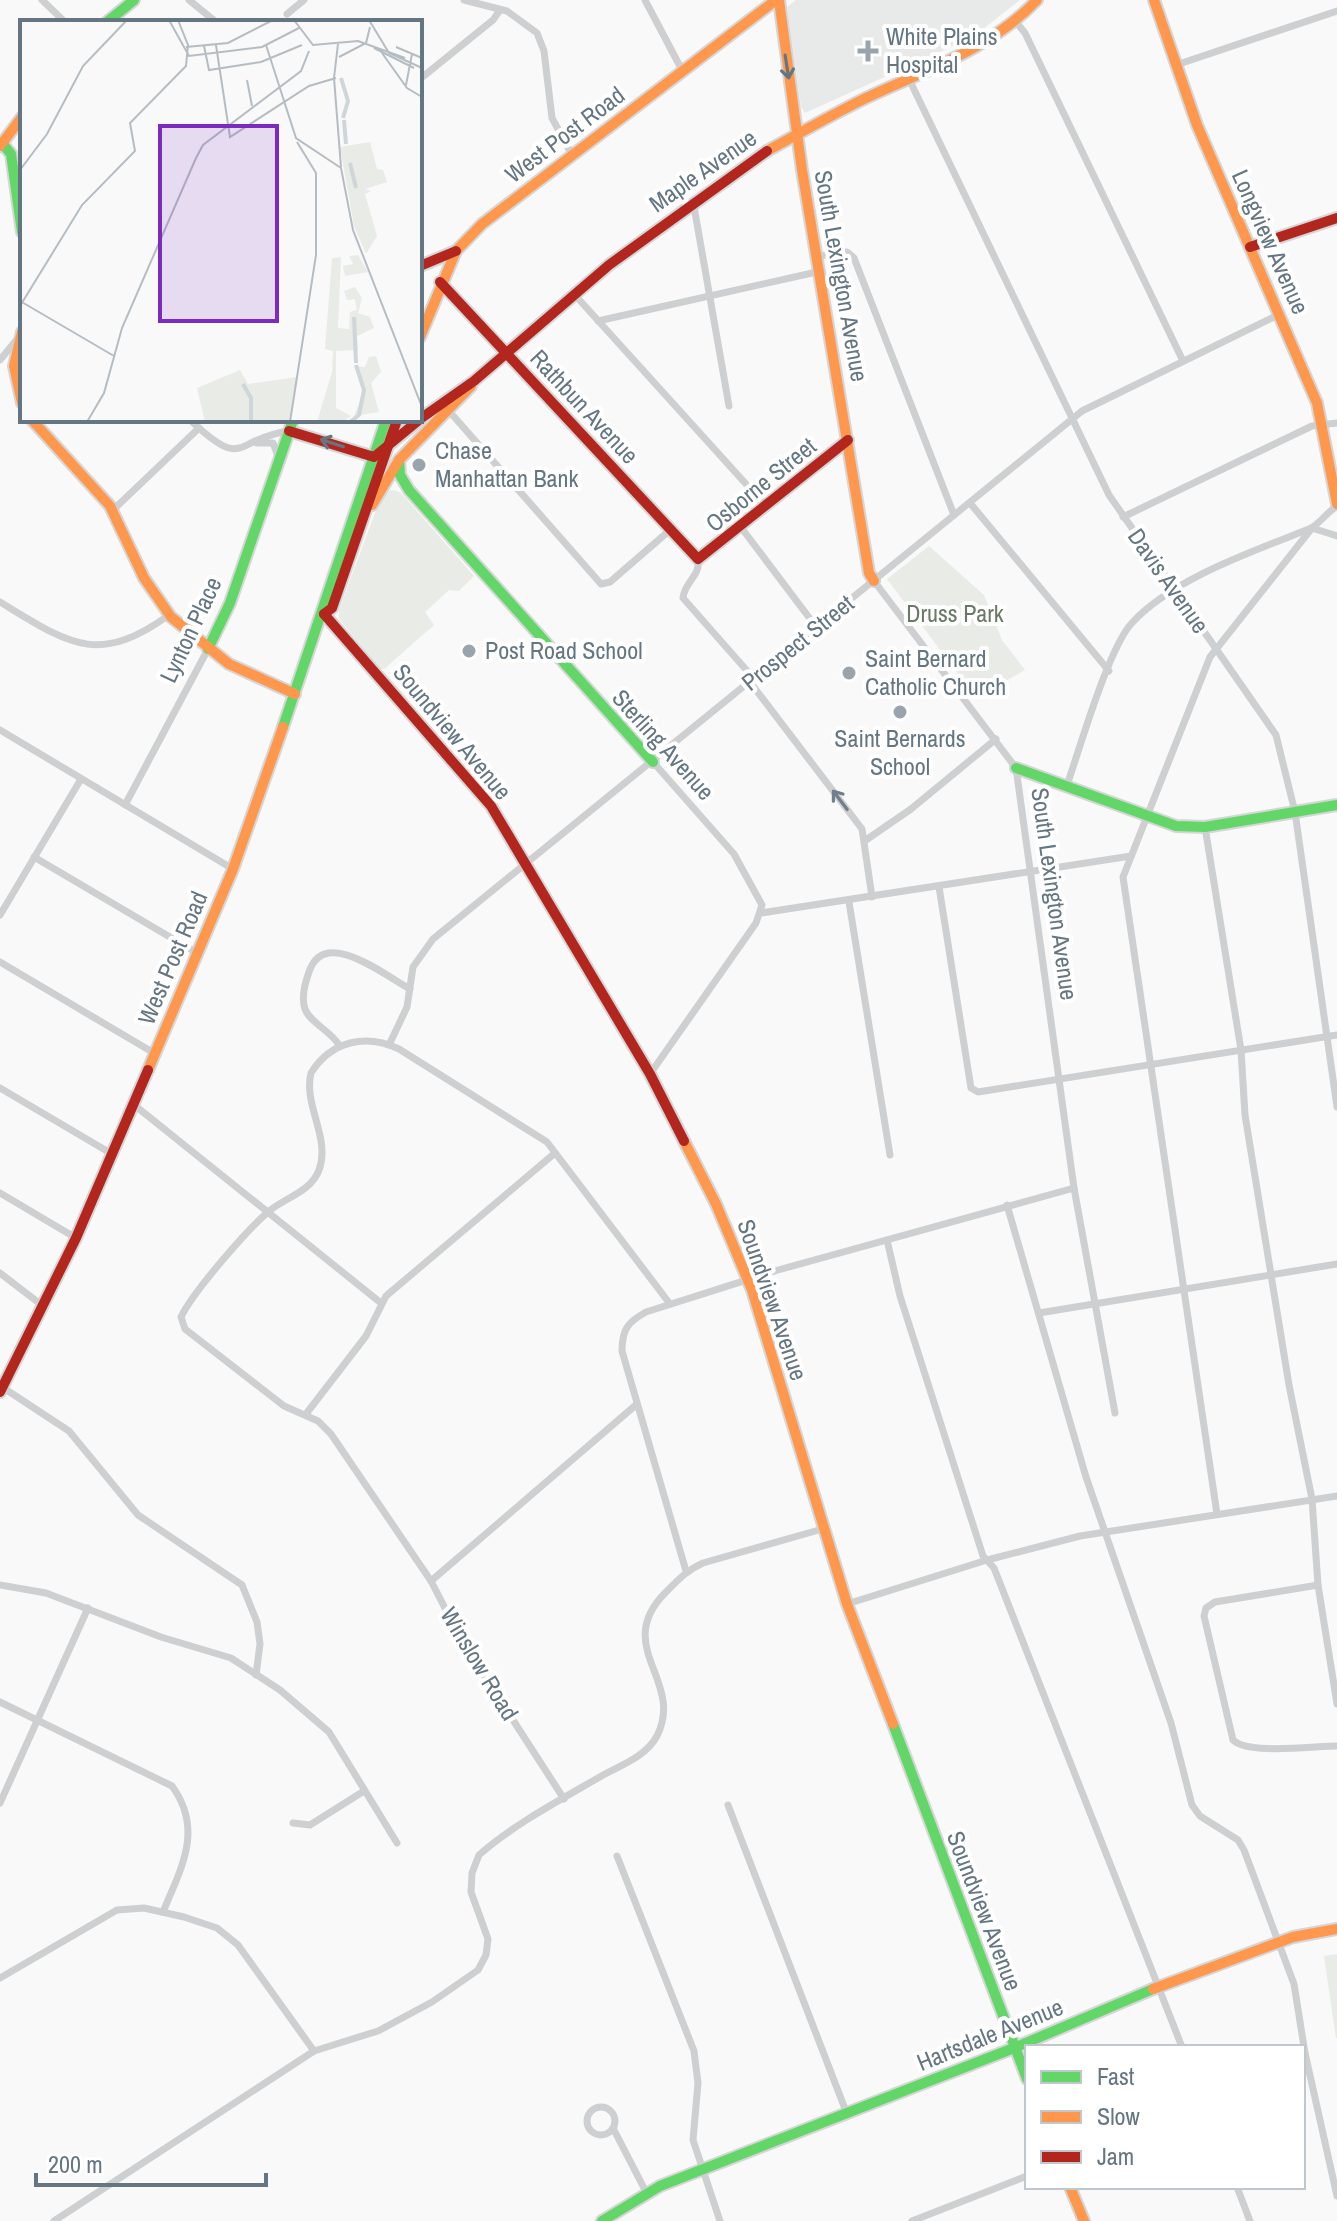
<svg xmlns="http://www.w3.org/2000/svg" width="1337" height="2221" viewBox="0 0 1337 2221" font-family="'Archivo Narrow',sans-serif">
<rect width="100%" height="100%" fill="#f9f9f9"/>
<!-- built -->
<polygon fill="#e8e9e9" points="796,0 1020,0 973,37 805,113 801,107 787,7"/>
<!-- green -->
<g fill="#e8ebe6">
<polygon points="394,490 401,493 474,576 459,591 449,590 425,612 434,625 384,669 380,669 339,619 339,610 379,502 388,491"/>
<polygon points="929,546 984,595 1002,640 1025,670 976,698 887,579"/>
<polygon points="1337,1954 1337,2038 1336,2038 1324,1956"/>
</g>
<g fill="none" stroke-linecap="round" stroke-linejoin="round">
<defs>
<g id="fast">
<polyline points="107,22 134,0"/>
<polyline points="2,143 11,154 22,232"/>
<polyline points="399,460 400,475 409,490 653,762"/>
<polyline points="208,649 230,603 293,420"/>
<polyline points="283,727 386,420"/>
<polyline points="1016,768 1176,826 1205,827 1337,805"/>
<polyline points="893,1724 1027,2079"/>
<polyline points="602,2221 660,2186 1014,2048 1153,1989"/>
</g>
<g id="slow">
<polyline points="779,0 802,170 869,573 874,581"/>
<polyline points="1154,0 1197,125 1317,403 1337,504"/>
<polyline points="0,146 22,117"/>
<path d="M767,151C800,133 833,114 866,98C928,69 989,50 1037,0"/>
<polyline points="22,332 14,366 22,403"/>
<polyline points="420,337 456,251 482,224 776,0"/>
<polyline points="32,420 110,506 144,578 171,617 229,664 295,694"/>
<polyline points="372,505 399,460 471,386"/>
<polyline points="148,1070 233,869 283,727"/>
<polyline points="684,1141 716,1204 752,1290 847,1604 893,1724"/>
<polyline points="1153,1989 1293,1937 1337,1929"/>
<polyline points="1070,2187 1084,2221"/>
</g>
<g id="jam">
<polyline points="1250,247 1337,218"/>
<polyline points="420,266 456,251"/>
<polyline points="440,282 698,559 848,440"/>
<polyline points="420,419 474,381 609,265 767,151"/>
<polyline points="289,431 374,457 419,420"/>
<polyline points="324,614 491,806 650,1074 684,1141"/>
<polyline points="324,614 332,608 397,420"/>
<polyline points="0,1392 76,1238 148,1070"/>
</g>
</defs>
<!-- fast casing -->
<use href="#fast" stroke="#d5d6d7" stroke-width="14"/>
<!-- slow casing -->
<use href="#slow" stroke="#d5d6d7" stroke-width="14"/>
<!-- jam casing -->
<use href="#jam" stroke="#d5d6d7" stroke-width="14"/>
<!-- street -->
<g stroke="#cecfd0" stroke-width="7">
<polyline points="42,0 65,22"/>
<polyline points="189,0 216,22"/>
<polyline points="464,0 507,11 537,33 544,51 552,118 572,155"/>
<polyline points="645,0 683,72"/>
<polyline points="287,14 304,0"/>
<polyline points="1016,22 1025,33 1183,361"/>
<polyline points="1176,65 1337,11"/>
<polyline points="420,79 493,20 500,10"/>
<polyline points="909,79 1109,495 1276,735 1295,812 1337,1107"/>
<polyline points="693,201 729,406"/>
<polyline points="818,256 847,252 854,258 954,515"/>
<polyline points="574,294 765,505"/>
<polyline points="598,321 821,271"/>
<polyline points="0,360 18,338"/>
<polyline points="449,411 601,584 610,582 670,530"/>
<path d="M190,420C246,472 232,439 289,431"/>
<polyline points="257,443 273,443 278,456"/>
<polyline points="970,503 1109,671"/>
<polyline points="113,510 199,428"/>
<polyline points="1123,517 1312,426 1337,423"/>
<polyline points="740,526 817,628"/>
<path d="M698,559C701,576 684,582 683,598L749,673L753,686L862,829L872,897"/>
<polyline points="874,581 1016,768 1074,1188 1115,1413"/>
<path d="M0,602C68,643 97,667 169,615"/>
<polyline points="0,730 233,869"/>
<path d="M1067,785C1080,748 1108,650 1131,624C1171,579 1254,551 1309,529C1319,525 1327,512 1337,506"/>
<polyline points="125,805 208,649"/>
<polyline points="1205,827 1241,1050 1245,1115 1289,1385 1312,1499 1318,1585 1337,1704"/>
<polyline points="866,840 911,809 996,739"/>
<polyline points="34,857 197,953"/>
<polyline points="939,887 971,1088 978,1092 1337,1035"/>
<polyline points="849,902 890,1155"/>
<polyline points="761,913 1131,856"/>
<polyline points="0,915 81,779"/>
<polyline points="0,962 154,1053"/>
<path d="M339,1045C331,1031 310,1023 305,1009C301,998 305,983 309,972C324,926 384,975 410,989"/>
<polyline points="389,1045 407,1007 413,967 433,939 1082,411 1280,314"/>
<polyline points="650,1074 756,923 762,905 734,854 653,762"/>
<polyline points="0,1088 112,1154"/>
<polyline points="133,1104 381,1303"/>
<polyline points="0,1193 76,1238"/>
<polyline points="1007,1205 1086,1477 1171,1723 1192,1805 1200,1816 1238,1840 1244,1850 1294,1984 1305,2053 1337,2196"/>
<polyline points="887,1240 900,1296 983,1556 994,1568 1182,2047"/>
<polyline points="0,1273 43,1306"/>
<polyline points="1039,1313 1337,1264"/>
<polyline points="2,1387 69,1431 138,1515 242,1585 257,1622 260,1644 256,1675"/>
<polyline points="306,1414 366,1336 386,1296 555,1153"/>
<polyline points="1217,1514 1123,877 1210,657 1312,528 1337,536"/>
<path d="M686,1571L622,1351C622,1329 628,1322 646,1312L778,1270L1074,1188"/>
<polyline points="431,1581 637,1404"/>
<polyline points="0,1585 46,1593 161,1637 231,1658 280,1690 329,1732 397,1843"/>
<path d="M1318,1585L1215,1602L1206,1608L1204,1616L1233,1740C1248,1755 1314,1746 1337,1746"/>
<polyline points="847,1604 987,1560 1080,1536 1337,1496"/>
<path d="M0,1702L172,1786C204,1830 181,1868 163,1912"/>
<path d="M564,1799L462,1641L431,1581L331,1434L318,1421L284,1406L185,1329L181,1317C193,1292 246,1231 268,1212C284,1198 311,1192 319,1170C331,1138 303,1105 311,1073C331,1041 366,1033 399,1049L547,1142L670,1304"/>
<polyline points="0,1803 88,1608"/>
<polyline points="728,1805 847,2114"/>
<polyline points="293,1823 310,1825 364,1791"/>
<polyline points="617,1856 694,2051 698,2083 693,2140 720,2221"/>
<polyline points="0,1978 117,1910 144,1908 184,1917 217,1928 238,1945 314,2051"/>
<circle cx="601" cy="2121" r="14"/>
<polyline points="613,2128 646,2192"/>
<polyline points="1237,2187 1250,2221"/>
<path d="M54,2221L314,2051L378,2031L432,2002L478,1970L486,1955L488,1939L471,1892L472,1873L479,1855C513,1825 558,1801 598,1778C618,1766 645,1758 657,1736C685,1681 612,1647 665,1593C678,1580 687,1570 703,1563L826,1528"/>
<polyline points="912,2221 1027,2176"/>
</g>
<!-- fast -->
<use href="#fast" stroke="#63d668" stroke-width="10"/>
<!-- slow -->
<use href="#slow" stroke="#ff974d" stroke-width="10"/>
<!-- jam -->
<use href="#jam" stroke="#b3261e" stroke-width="10"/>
</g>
<!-- one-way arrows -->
<defs><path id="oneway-shaft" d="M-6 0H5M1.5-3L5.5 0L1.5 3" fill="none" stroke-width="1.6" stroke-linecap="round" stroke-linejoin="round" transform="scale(2)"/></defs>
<g stroke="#657683">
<use href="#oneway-shaft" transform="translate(787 67) rotate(81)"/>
<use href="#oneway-shaft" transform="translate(332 443) rotate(-162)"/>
</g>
<use stroke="#707f8b" href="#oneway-shaft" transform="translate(840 800) rotate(-127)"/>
<!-- markers -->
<g fill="#99a4ac" stroke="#fff" stroke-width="3">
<path d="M864 39h8v8h8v8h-8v8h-8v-8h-8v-8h8z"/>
<circle cx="419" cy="465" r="8"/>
<circle cx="469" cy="651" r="8"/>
<circle cx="849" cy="673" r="8"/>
<circle cx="900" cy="712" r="8"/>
</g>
<g text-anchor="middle" stroke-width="8" stroke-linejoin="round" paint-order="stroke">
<!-- poi labels -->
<g font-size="24" fill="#657683" stroke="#fff" text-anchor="start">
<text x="886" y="45">White Plains<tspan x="886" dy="28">Hospital</tspan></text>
<text x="435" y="459">Chase<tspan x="435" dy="28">Manhattan Bank</tspan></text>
<text x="485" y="659">Post Road School</text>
<text x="865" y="667">Saint Bernard<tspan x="865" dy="28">Catholic Church</tspan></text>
<text x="900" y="747" text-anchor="middle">Saint Bernards<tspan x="900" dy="28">School</tspan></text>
</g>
<!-- street labels -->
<g font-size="24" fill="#657683" stroke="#fff">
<text transform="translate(565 135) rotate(-37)" y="8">West Post Road</text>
<text transform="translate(703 171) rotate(-35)" y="8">Maple Avenue</text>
<text transform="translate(1270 242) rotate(66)" y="8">Longview Avenue</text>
<text transform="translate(841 276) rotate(80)" y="8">South Lexington Avenue</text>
<text transform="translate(584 407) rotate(47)" y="8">Rathbun Avenue</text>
<text transform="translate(761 485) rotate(-39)" y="8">Osborne Street</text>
<text transform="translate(1168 581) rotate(55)" y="8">Davis Avenue</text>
<text transform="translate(191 630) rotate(-65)" y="8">Lynton Place</text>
<text transform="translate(798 643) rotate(-39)" y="8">Prospect Street</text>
<text transform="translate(452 732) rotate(50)" y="8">Soundview Avenue</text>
<text transform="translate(663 745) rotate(48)" y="8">Sterling Avenue</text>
<text transform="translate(1054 894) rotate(82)" y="8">South Lexington Avenue</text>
<text transform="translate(173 958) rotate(-67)" y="8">West Post Road</text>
<text transform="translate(772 1300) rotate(71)" y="8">Soundview Avenue</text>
<text transform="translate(479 1664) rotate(59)" y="8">Winslow Road</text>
<text transform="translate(984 1911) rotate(69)" y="8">Soundview Avenue</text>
<text transform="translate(990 2035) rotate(-22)" y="8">Hartsdale Avenue</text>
</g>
<!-- park labels -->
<g font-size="24" fill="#687a64" stroke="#fff">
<text x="955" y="622">Druss Park</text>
</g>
</g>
<!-- overview -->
<g transform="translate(20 20)">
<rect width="402" height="402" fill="#f9f9f9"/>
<path d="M350,122L357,149L363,150L367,162L345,169L351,171L345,174L357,216L346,234L334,206L320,127ZM338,235L348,252L325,256L323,246L333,244L329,236ZM321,237L318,308L329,309L330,292L337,290L335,279L327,280L324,271L335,267L342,278L338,293L350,297L354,308L337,316L338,330L316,331V388L331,396L322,402H297L312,352L313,331L305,329L312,238ZM356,336L361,352L351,363L359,392L334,396L343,373L334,346L345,347L349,337ZM220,350L228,364L277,357L270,402H185L177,368Z" fill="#e8ebe6"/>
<path fill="none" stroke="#ced6d9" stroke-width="4" d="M321,58L328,81L323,98M324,100L326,124M330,143L336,168M334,297L336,343M223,364L231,378V402M330,402L339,395L344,370L336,345"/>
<path fill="none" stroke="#b5bdc3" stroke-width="2" d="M149,0L169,36L242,27L279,8M274,0L293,25L338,21L385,38M349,0L369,33L402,48M318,24L314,58L321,147M196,25L210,117L289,66L316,58M246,25L276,118L321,148L333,210L402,387M184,26L189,50L241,42L282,25M166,27L208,23L253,0M376,27L402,38M354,28L394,48M362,33L387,68L402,77M319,37L346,23L350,7M227,60L232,86M386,65L392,34M176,138L183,125L281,51L289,31M0,150L27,114L63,46L107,0M0,281L94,336M0,286L62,185L115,131L110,103L166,46L168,25L158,0M67,402L84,373L102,308L176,138M270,402L296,235V153L277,122"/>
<path fill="#7b2cbf" fill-opacity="0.15" stroke="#7b2cbf" stroke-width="4" d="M140,106H257V301H140Z"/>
<rect width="402" height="402" fill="none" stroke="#657683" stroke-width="4"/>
</g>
<!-- legend -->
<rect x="1025" y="2045" width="280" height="144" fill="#ffffff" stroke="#c1c8cd" stroke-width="2"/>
<rect x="1041" y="2071" width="40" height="12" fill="#63d668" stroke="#c1c8cd" stroke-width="2"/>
<text x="1097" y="2085" font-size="24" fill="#657683">Fast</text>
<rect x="1041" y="2111" width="40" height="12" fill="#ff974d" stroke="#c1c8cd" stroke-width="2"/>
<text x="1097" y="2125" font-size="24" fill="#657683">Slow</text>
<rect x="1041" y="2151" width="40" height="12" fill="#b3261e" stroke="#c1c8cd" stroke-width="2"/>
<text x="1097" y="2165" font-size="24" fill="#657683">Jam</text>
<!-- scale -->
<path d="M36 2173v12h230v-12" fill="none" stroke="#657683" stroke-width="4"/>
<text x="48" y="2173" font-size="24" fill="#657683" stroke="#ffffff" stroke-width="6" paint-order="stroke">200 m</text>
</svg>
